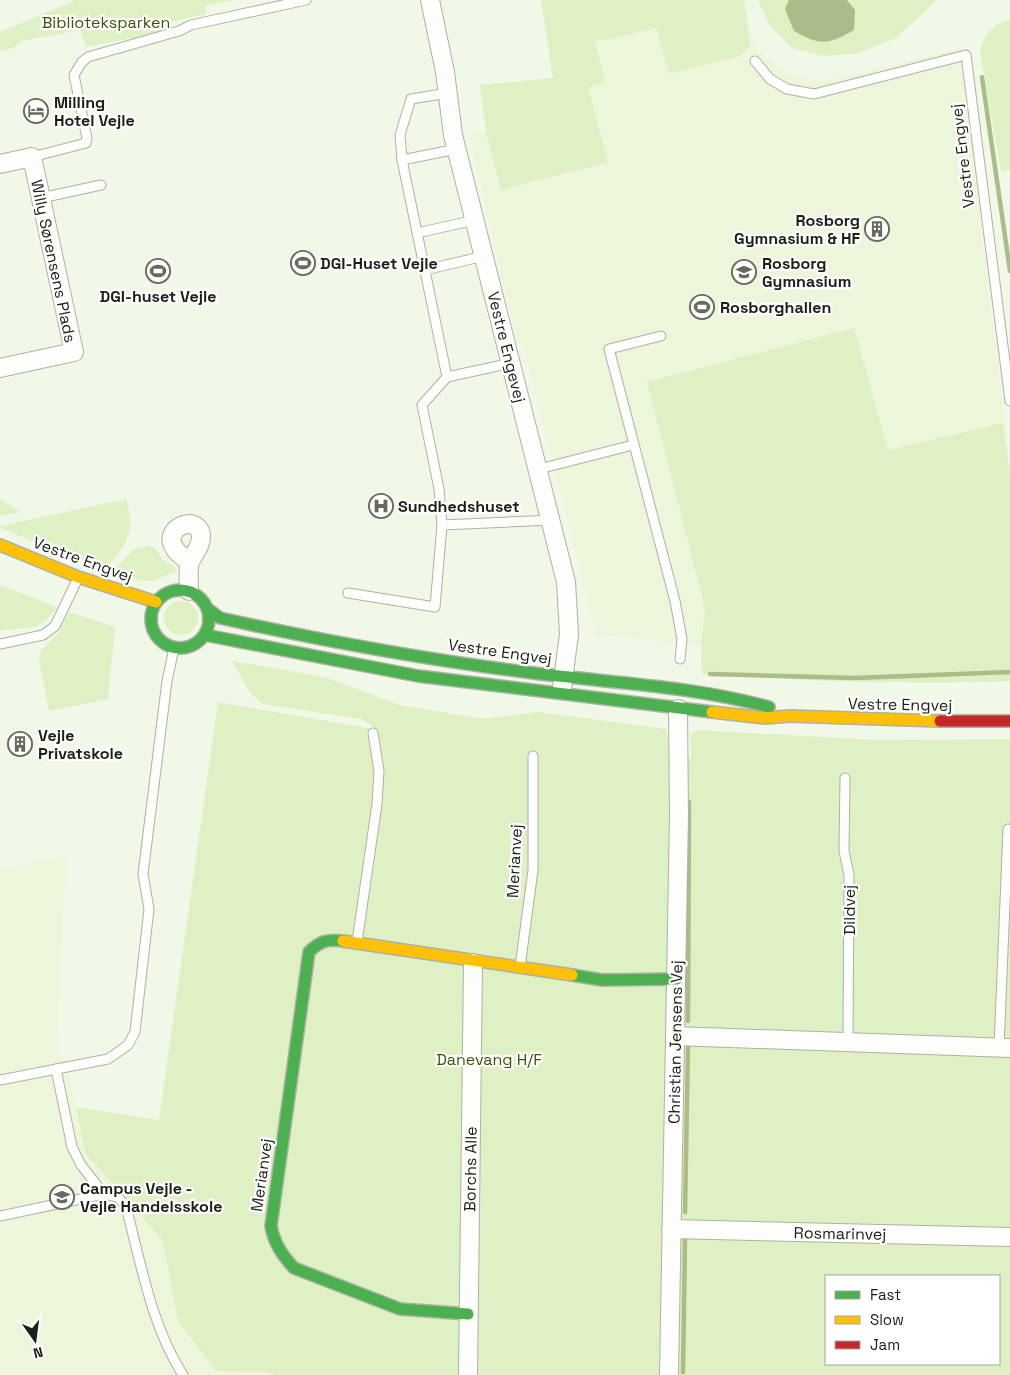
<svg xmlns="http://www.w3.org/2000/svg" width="1010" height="1375" viewBox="0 0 1010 1375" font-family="'Space Grotesk',sans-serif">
<rect width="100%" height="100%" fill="#f1f8e7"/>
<!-- built -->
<g fill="#ecf6db">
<polygon points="541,0 744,0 752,38 765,58 789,73 813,80 836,79 959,49 1010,462 1010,644 701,646 596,634 523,344 517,344 469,136 486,132 480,85 553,78"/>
<polygon points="66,857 57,1056 66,1061 85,1153 163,1241 178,1321 275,1375 0,1375 0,870"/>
</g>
<!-- green -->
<g fill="#dff0c4" fill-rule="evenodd">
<polygon points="76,0 234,0 205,6 206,14 169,22 171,31 86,47 80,30 22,41 13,48 0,52 0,32"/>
<polygon points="541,0 744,0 750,46 740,56 669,74 656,28 607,40 595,40 605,81 588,88 608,162 501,190 486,132 480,85 553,78"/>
<polygon points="758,0 789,0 785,9 855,10 847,0 937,0 896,38 855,54 823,56 792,48 769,24"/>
<path d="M1010,20V170L1001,172L980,51C985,34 991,24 1010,20Z"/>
<path d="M854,328L888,450L1003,423L1010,477V681C906,685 806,681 702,674L701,646L705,608L647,382Z"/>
<polygon points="0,499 21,512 0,516"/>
<path d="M126,499C136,536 127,542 105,570L0,528V526Z"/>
<polygon points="148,546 154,547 163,560 174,566 177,571 153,581 143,581 112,572 133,550"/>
<path d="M0,585L57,607C40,633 27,626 0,631Z"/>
<circle cx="181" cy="618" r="17"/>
<polygon points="69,612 115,627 108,699 49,711 39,660 41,650 58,634"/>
<path d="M232,661L325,677L400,705L482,719L538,712L666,729L672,757H691L690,735L696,730L879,740L1010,739V1375H275L267,1372L216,1371L178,1321L163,1241L85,1153L76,1107L159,1120L218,702L378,730L361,719L263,704L250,693ZM826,1276H999V1364H826Z"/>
</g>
<!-- water -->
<path fill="#aabc87" d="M789,0H847L855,10L854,30C828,45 820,46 794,31L785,9Z"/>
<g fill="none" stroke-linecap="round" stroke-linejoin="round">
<!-- stream -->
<g stroke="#aabc87" stroke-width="4.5">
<polyline points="982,77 1010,271"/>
<polyline points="710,674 855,678 1010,672"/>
<polyline points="688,1021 689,802"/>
<polyline points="685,1212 688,1047"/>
<polyline points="683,1372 685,1237"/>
</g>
<defs>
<g id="lane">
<polyline points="755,61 770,79 787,89 814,94 966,55 1010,401"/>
<polyline points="32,157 86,143 87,138 74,75 82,62 88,57 179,31 191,25 306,0"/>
<polyline points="402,160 457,149"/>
<polyline points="41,198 101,185"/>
<polyline points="417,233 475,220"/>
<polyline points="425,270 484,256"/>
<polyline points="661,336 609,349 675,601 682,639 680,659"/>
<polyline points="447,377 512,363"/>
<polyline points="539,469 633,445"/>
<polyline points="442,525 552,520"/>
<polyline points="348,593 435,607 442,525 439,489 422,405 447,377 402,160 400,135 411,99 448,93"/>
<polyline points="0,644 43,635 55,626 78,578"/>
<polyline points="845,778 844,851 849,875 848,1042"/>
<polyline points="357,942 377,804 379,771 373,733"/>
<polyline points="520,967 533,870 533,756"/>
<polyline points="999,1048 1008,829"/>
<polyline points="56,1069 72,1147 81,1165 104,1194"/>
<polyline points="0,1080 108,1059 128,1045 135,1032 149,909 143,874 167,681 174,648"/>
<path d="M0,1216L104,1194L118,1197L126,1207C141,1263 151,1325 183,1375"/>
</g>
<g id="street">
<polyline points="430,0 445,72 453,135 566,582 569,634 562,688"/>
<polyline points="0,164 32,157 74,352 0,368"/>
<path d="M189,591C189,582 187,567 191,560C195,552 202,545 201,535C198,513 160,528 175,549C178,554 185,558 189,562"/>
<polyline points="675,1036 1010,1048"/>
<polyline points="671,1229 1010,1237"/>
<polyline points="468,1375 473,963"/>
<polyline points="669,1375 679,814 678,709"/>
</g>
<g id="fast">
<circle cx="180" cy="619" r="29"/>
<path d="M208,609L220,618C324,641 428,660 533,673C613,683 692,686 769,707"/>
<polyline points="205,635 418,676 712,712"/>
<path d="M343,941C327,939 320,941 309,952L271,1226C274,1243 282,1255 294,1268L400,1309L468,1314"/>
<polyline points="572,975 602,980 677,979"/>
</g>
<g id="slow">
<polyline points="0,545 78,577 156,602"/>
<polyline points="712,712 765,718 790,716 940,721"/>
<polyline points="343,941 572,975"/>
</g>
<polyline id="jam" points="940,721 1010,721"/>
</defs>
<!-- lane casing -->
<use href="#lane" stroke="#acb2a4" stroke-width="11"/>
<!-- street casing -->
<use href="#street" stroke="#acb2a4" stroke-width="20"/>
<!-- fast casing -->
<use href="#fast" stroke="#acb2a4" stroke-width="14"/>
<!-- slow casing -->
<use href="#slow" stroke="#acb2a4" stroke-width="14"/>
<!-- jam casing -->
<use href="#jam" stroke="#acb2a4" stroke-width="14"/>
<!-- lane -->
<use href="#lane" stroke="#fdfefb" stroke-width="9"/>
<!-- street -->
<use href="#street" stroke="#fdfefb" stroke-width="18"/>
<!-- fast -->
<use href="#fast" stroke="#4caf50" stroke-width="11"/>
<!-- slow -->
<use href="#slow" stroke="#ffc107" stroke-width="11"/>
<!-- jam -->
<use href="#jam" stroke="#c62828" stroke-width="11"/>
</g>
<!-- icons -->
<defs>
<symbol id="hotel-ring" viewBox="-11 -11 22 22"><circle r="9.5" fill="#fff" stroke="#666b5e" stroke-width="1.5"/><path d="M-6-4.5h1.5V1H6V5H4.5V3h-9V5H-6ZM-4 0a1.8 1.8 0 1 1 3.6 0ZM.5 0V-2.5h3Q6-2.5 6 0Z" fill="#666b5e"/></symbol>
<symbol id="building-ring" viewBox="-11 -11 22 22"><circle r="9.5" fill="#fff" stroke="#666b5e" stroke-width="1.5"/><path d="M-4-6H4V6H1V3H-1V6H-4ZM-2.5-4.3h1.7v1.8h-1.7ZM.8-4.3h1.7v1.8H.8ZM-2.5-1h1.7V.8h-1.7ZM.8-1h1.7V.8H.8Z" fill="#666b5e"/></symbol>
<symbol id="stadium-ring" viewBox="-11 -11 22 22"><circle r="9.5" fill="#fff" stroke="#666b5e" stroke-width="1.5"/><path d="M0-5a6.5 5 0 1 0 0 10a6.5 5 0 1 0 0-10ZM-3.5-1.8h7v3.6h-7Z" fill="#666b5e"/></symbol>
<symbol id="school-ring" viewBox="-11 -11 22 22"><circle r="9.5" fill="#fff" stroke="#666b5e" stroke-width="1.5"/><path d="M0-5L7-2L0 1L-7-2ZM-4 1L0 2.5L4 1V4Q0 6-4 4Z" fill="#666b5e"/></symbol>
<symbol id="hospital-ring" viewBox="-11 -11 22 22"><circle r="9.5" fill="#fff" stroke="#666b5e" stroke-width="1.5"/><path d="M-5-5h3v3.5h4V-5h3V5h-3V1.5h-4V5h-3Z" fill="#666b5e"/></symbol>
</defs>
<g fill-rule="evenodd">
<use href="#hotel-ring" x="22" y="97" width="28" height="28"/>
<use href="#building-ring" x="863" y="215" width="28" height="28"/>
<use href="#stadium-ring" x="289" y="249" width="28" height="28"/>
<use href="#stadium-ring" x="144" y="257" width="28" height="28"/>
<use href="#school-ring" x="730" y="258" width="28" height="28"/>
<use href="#stadium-ring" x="688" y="293" width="28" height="28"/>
<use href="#hospital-ring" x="367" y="492" width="28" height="28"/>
<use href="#building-ring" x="6" y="730" width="28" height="28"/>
<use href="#school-ring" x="48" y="1183" width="28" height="28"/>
</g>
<g text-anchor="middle" stroke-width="4.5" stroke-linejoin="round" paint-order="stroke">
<!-- park labels -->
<g font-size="16" fill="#3e5301" stroke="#fff">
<text x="106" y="28">Biblioteksparken</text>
<text x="489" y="1065">Danevang H/F</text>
</g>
<!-- poi labels -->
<g font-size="16" font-weight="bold" fill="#1b1f15" stroke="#fff" text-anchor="start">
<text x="54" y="108">Milling<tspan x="54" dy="18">Hotel Vejle</tspan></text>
<text x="860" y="226" text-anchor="end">Rosborg<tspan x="860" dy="18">Gymnasium &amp; HF</tspan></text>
<text x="320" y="269">DGI-Huset Vejle</text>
<text x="762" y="269">Rosborg<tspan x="762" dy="18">Gymnasium</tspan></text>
<text x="158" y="302" text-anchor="middle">DGI-huset Vejle</text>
<text x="720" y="313">Rosborghallen</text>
<text x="398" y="512">Sundhedshuset</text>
<text x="38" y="741">Vejle<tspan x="38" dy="18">Privatskole</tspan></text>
<text x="80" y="1194">Campus Vejle -<tspan x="80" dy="18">Vejle Handelsskole</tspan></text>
</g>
<!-- street labels -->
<g font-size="16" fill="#1b1f15" stroke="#fff">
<text transform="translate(962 156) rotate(-97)" y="6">Vestre Engvej</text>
<text transform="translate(54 261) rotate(78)" y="6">Willy Sørensens Plads</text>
<text transform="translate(507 347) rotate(76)" y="6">Vestre Engevej</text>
<text transform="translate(83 559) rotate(20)" y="6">Vestre Engvej</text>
<text transform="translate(500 651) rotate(8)" y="6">Vestre Engvej</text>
<text transform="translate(900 704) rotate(1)" y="6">Vestre Engvej</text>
<text transform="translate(514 861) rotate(-87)" y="6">Merianvej</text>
<text transform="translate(849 910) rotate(-90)" y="6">Dildvej</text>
<text transform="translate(675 1042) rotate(-89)" y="6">Christian Jensens Vej</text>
<text transform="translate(470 1169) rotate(-89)" y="6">Borchs Alle</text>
<text transform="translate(261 1175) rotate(-82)" y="6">Merianvej</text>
<text transform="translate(840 1233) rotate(1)" y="6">Rosmarinvej</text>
</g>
</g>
<!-- legend -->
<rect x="825" y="1275" width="175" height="90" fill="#ffffff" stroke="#a4a5a1"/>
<rect x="835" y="1291" width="25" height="8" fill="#4caf50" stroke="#a4a5a1"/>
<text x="870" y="1300" font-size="15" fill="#1b1f15">Fast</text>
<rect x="835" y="1316" width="25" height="8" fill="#ffc107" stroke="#a4a5a1"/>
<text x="870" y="1325" font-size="15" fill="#1b1f15">Slow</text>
<rect x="835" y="1341" width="25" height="8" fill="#c62828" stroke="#a4a5a1"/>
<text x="870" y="1350" font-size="15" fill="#1b1f15">Jam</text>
<!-- north arrow -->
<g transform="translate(35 1340) rotate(166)" stroke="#ffffff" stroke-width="4" paint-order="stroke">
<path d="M0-4L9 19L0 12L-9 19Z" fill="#1b1f15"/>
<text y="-8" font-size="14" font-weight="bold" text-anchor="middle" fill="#1b1f15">N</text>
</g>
</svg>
